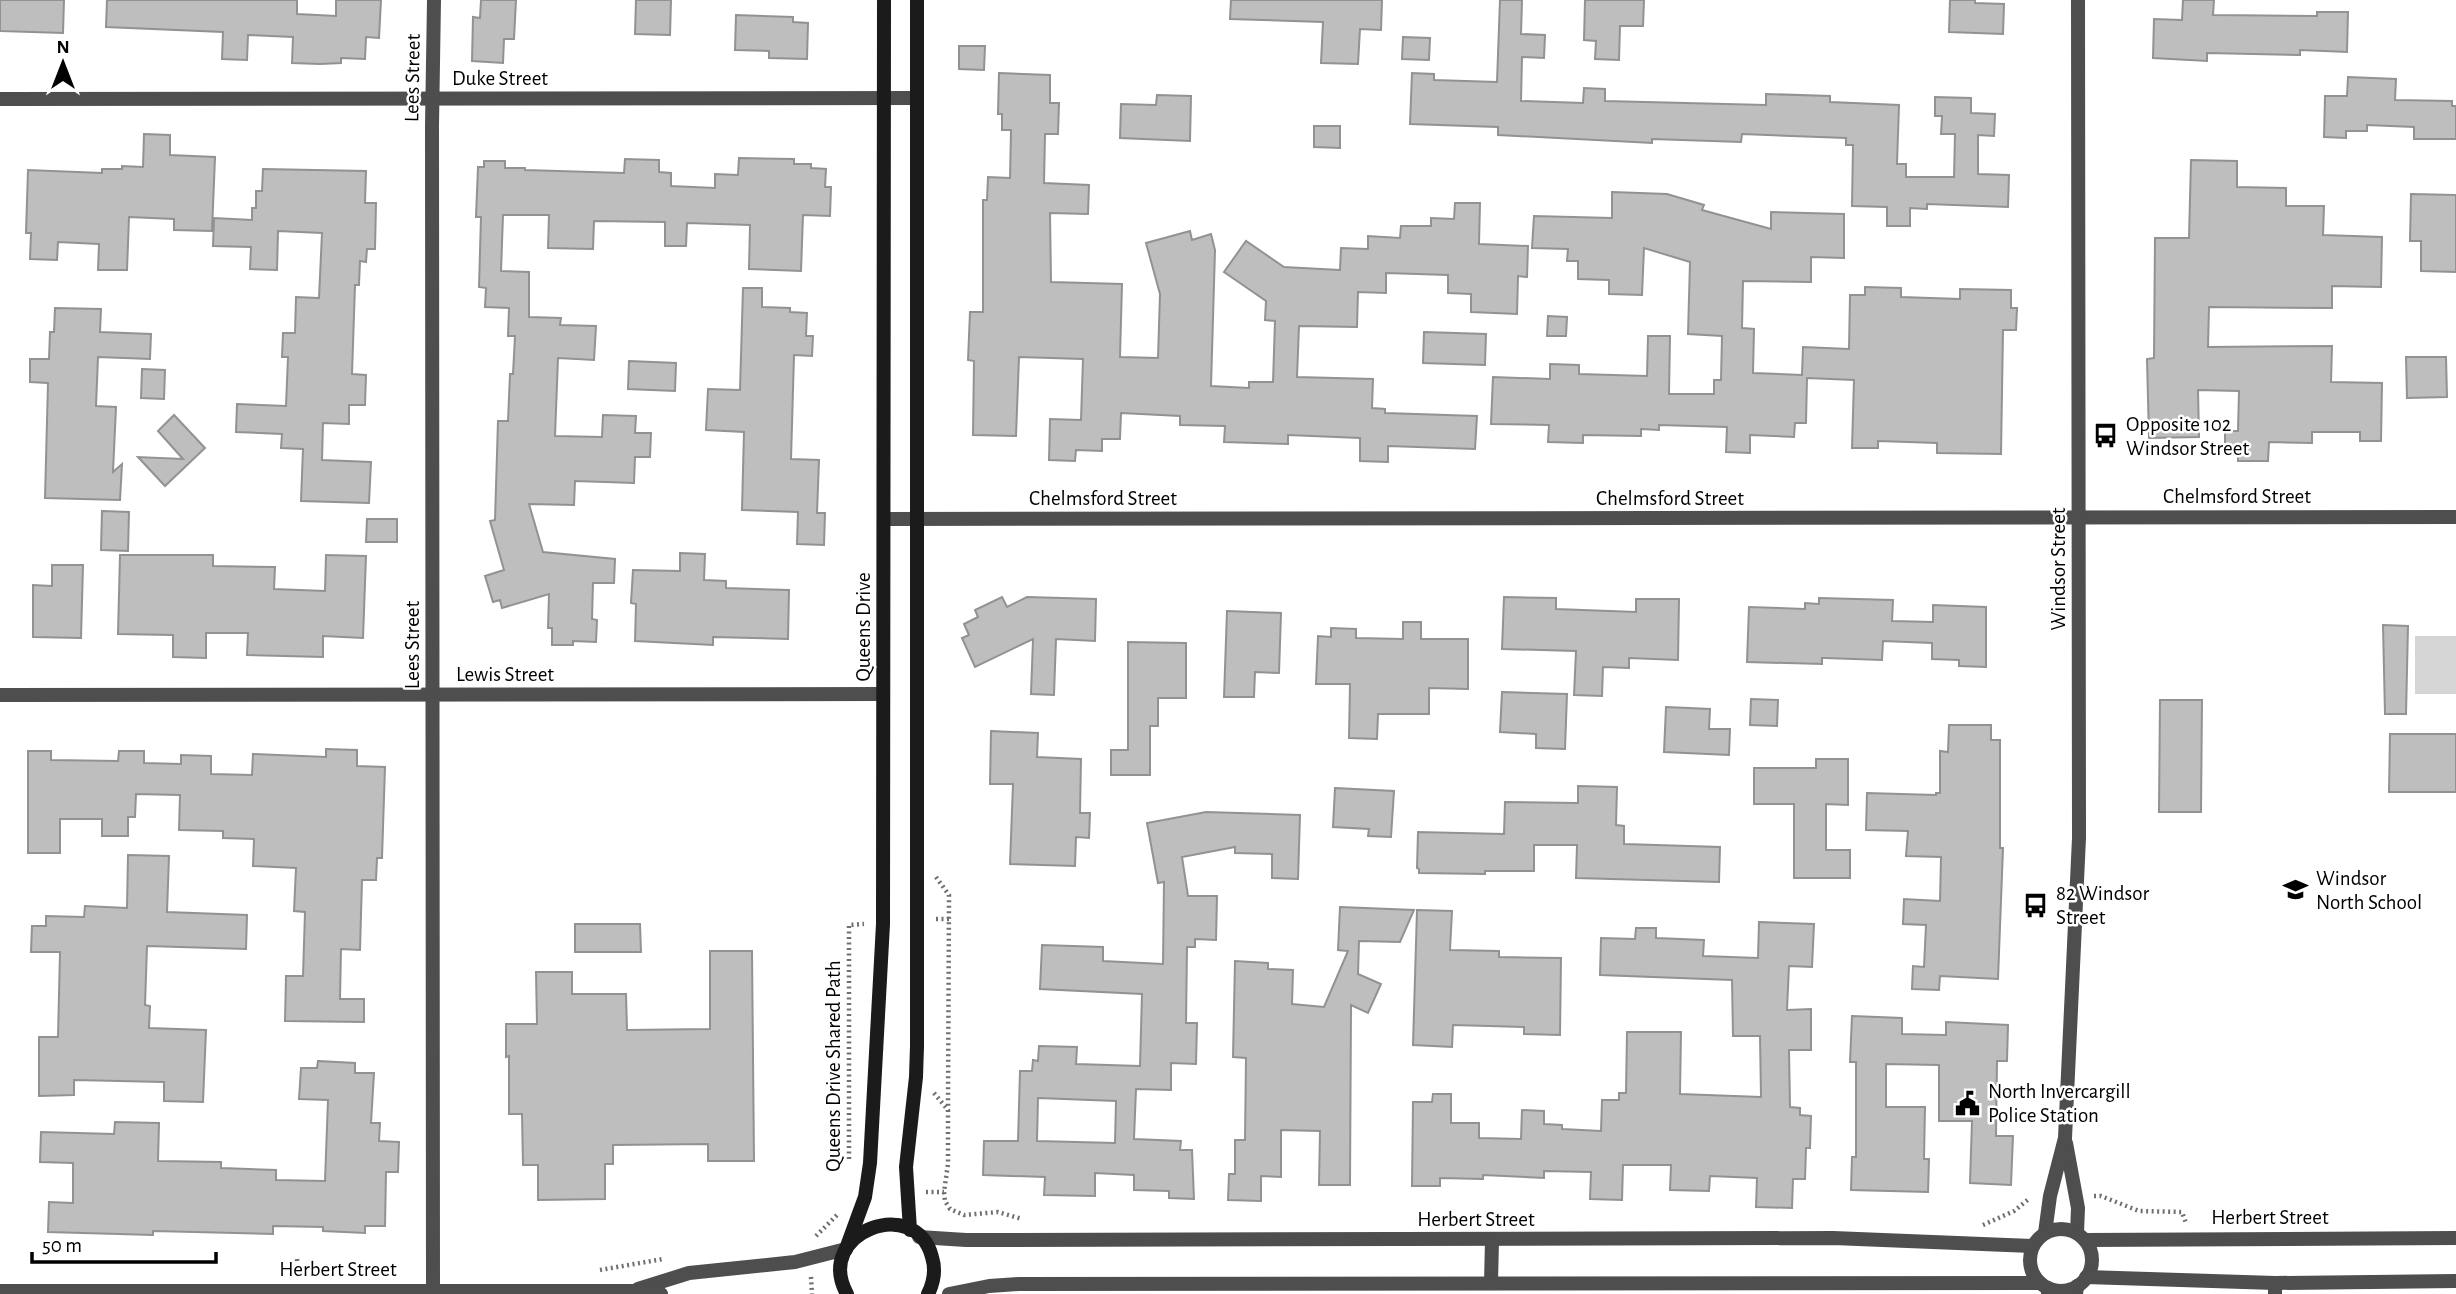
<svg xmlns="http://www.w3.org/2000/svg" width="2456" height="1294" viewBox="0 0 2456 1294" font-family="'Alegreya Sans',sans-serif">
<rect width="100%" height="100%" fill="#fff"/>
<!-- green -->
<rect fill="#d5d5d5" x="2415" y="636" width="41" height="58"/>
<!-- building -->
<g fill="#bebebe" stroke="#929292" stroke-width="2" fill-rule="evenodd">
<polygon points="0,0 64,0 63,33 0,31"/>
<polygon points="107,0 297,0 297,14 336,16 336,0 381,0 379,38 366,37 365,59 341,58 341,63 320,64 292,63 293,37 248,35 247,60 222,59 223,32 106,27"/>
<polygon points="481,0 516,0 514,39 504,39 503,63 472,61 473,17 480,18"/>
<polygon points="636,0 671,0 670,35 635,34"/>
<polygon points="1231,0 1382,0 1381,30 1360,29 1358,64 1321,63 1323,22 1230,19"/>
<polygon points="1500,0 1522,0 1521,34 1545,35 1544,58 1522,57 1521,101 1583,103 1584,88 1605,89 1605,101 1766,105 1766,94 1830,96 1830,102 1899,105 1897,164 1906,164 1906,177 1954,177 1955,134 1941,134 1942,116 1935,116 1935,97 1971,98 1971,113 1995,114 1994,136 1978,135 1978,174 2009,175 2008,207 1927,204 1927,209 1910,208 1910,226 1887,226 1887,207 1852,206 1853,145 1846,145 1846,138 1742,134 1741,142 1652,139 1652,143 1498,135 1498,127 1410,124 1412,73 1434,74 1434,80 1497,82"/>
<polygon points="1585,0 1644,0 1643,26 1620,26 1619,60 1595,59 1596,41 1584,40"/>
<polygon points="1950,0 1975,0 1975,3 2004,4 2003,34 1949,32"/>
<polygon points="2183,0 2214,0 2213,15 2317,16 2317,12 2348,12 2347,52 2300,50 2300,55 2207,53 2207,61 2153,58 2154,19 2182,20"/>
<polygon points="736,15 793,17 793,22 808,23 807,59 769,58 769,51 735,50"/>
<polygon points="1403,37 1430,38 1429,60 1402,59"/>
<polygon points="959,46 985,46 984,70 959,69"/>
<polygon points="999,73 1050,75 1050,103 1059,103 1058,134 1045,134 1044,183 1089,185 1088,214 1050,213 1051,282 1122,284 1120,357 1158,358 1160,294 1146,243 1190,231 1192,240 1211,234 1215,250 1211,386 1249,388 1249,382 1273,382 1275,321 1265,320 1266,301 1224,272 1246,241 1284,267 1340,270 1341,248 1368,249 1368,236 1400,238 1401,226 1431,226 1431,218 1454,219 1455,203 1480,203 1479,244 1528,246 1527,277 1518,276 1517,314 1471,312 1471,294 1448,293 1448,275 1386,273 1386,293 1358,292 1357,327 1299,326 1297,377 1373,379 1372,408 1385,409 1385,413 1477,416 1475,449 1388,446 1388,462 1360,461 1360,438 1288,435 1288,444 1224,442 1225,426 1180,425 1180,416 1121,413 1120,439 1102,439 1102,451 1076,450 1075,461 1049,460 1050,419 1081,420 1083,359 1019,357 1016,436 973,435 974,361 968,360 970,312 983,312 983,200 987,200 988,177 1010,178 1011,130 1002,130 1002,114 998,114"/>
<polygon points="2348,77 2396,79 2395,100 2452,101 2452,106 2456,106 2456,139 2414,139 2414,127 2367,125 2367,131 2346,131 2346,138 2324,137 2325,96 2347,96"/>
<polygon points="1157,95 1191,96 1190,141 1120,138 1121,104 1156,105"/>
<polygon points="1314,126 1340,126 1340,148 1314,147"/>
<polygon points="144,134 170,135 170,155 215,157 212,231 174,230 174,219 129,217 127,270 98,270 99,244 58,242 57,260 30,259 31,233 26,233 28,170 102,173 102,169 122,169 122,166 143,167"/>
<polygon points="739,158 794,159 794,164 811,164 811,168 826,169 825,187 831,187 830,216 803,215 801,271 749,269 750,225 687,223 686,246 665,246 665,222 594,221 593,249 548,248 549,215 503,215 501,271 529,272 529,317 561,318 560,325 596,326 594,360 558,358 555,436 602,437 603,415 636,416 635,433 651,433 650,457 635,457 634,483 575,481 574,505 529,504 543,552 615,559 614,583 593,583 592,619 597,620 596,642 573,641 573,645 552,645 552,628 548,628 549,594 502,608 500,600 493,602 485,576 504,570 490,521 495,520 498,421 508,421 510,374 513,374 515,336 508,336 509,308 485,307 486,288 479,287 481,217 476,217 478,167 484,167 484,161 505,161 505,168 525,168 525,170 624,173 625,159 659,160 659,172 671,173 671,186 715,188 715,174 738,175"/>
<polygon points="2191,160 2237,161 2237,187 2286,188 2286,206 2324,206 2323,235 2382,237 2381,287 2332,286 2332,308 2209,307 2208,347 2332,346 2331,382 2382,383 2381,441 2360,441 2360,432 2312,432 2312,443 2269,442 2268,461 2238,461 2238,455 2225,455 2225,431 2238,431 2239,391 2198,390 2199,437 2149,438 2147,359 2154,358 2155,238 2189,238"/>
<polygon points="263,169 366,171 365,203 376,203 375,249 367,249 366,262 360,261 359,285 355,285 352,374 366,375 365,405 349,405 349,424 323,423 322,460 371,462 369,503 301,501 303,449 281,448 282,434 236,432 237,404 286,406 288,357 282,357 283,333 295,333 296,297 319,298 322,233 278,231 277,270 250,269 251,247 213,246 214,218 252,220 252,208 256,208 256,191 262,191"/>
<polygon points="1612,192 1667,194 1704,205 1702,210 1771,229 1771,212 1844,214 1844,258 1811,257 1811,282 1743,281 1742,328 1754,329 1753,373 1802,375 1803,347 1849,349 1850,295 1865,295 1865,287 1901,288 1901,297 1960,299 1960,289 2011,290 2011,308 2017,308 2016,330 2003,330 2001,454 1937,453 1937,443 1878,441 1878,448 1852,448 1854,380 1807,378 1806,423 1795,423 1794,437 1750,435 1750,453 1726,452 1727,427 1659,425 1659,430 1641,429 1641,436 1583,435 1583,443 1548,442 1549,425 1491,424 1493,377 1550,379 1550,364 1579,365 1579,374 1647,376 1648,336 1670,336 1669,394 1714,394 1714,380 1721,380 1722,336 1688,334 1690,262 1644,248 1642,295 1609,294 1609,280 1578,279 1578,261 1567,261 1568,249 1532,248 1534,216 1612,218"/>
<polygon points="2411,194 2456,195 2456,272 2421,271 2421,241 2410,241"/>
<polygon points="743,288 762,288 762,307 790,308 790,312 807,313 806,336 813,336 812,356 794,355 791,459 819,460 817,513 825,513 824,545 797,544 798,512 742,510 744,432 706,430 708,389 740,390"/>
<polygon points="55,308 101,309 100,332 151,334 150,359 98,357 96,406 116,407 113,472 122,464 120,500 45,498 48,383 30,382 30,359 49,359 50,332 54,332"/>
<polygon points="1548,316 1567,317 1566,336 1547,336"/>
<polygon points="1424,332 1486,334 1485,365 1423,363"/>
<polygon points="2406,357 2446,357 2447,397 2407,398"/>
<polygon points="629,361 676,363 675,391 628,389"/>
<polygon points="142,369 165,370 164,399 141,398"/>
<polygon points="174,415 205,448 165,486 138,457 183,459 158,431"/>
<polygon points="102,511 129,512 128,551 101,550"/>
<polygon points="367,519 397,519 397,542 366,542"/>
<polygon points="680,553 705,554 704,580 726,581 726,588 789,590 788,639 713,637 713,645 635,641 636,604 631,603 633,570 680,571"/>
<polygon points="120,555 213,555 213,566 275,567 274,589 325,591 326,555 366,556 363,638 323,636 323,657 247,655 248,633 206,633 206,658 173,657 173,635 118,634"/>
<polygon points="52,565 83,565 81,638 33,637 33,585 52,586"/>
<polygon points="1002,597 1007,607 1027,597 1096,599 1095,641 1056,639 1054,695 1031,694 1033,639 975,667 962,638 969,635 964,624 978,617 975,610"/>
<polygon points="1504,597 1556,598 1556,609 1636,612 1636,599 1679,599 1678,660 1629,658 1629,668 1603,667 1602,696 1574,695 1576,651 1502,649"/>
<polygon points="1819,598 1893,600 1892,621 1933,622 1933,605 1986,607 1986,667 1959,666 1959,660 1932,659 1932,643 1883,641 1882,660 1825,658 1822,658 1822,664 1747,662 1749,607 1805,609 1805,603 1819,604"/>
<polygon points="1227,611 1281,613 1279,673 1255,672 1254,697 1224,697"/>
<polygon points="1403,622 1421,622 1421,639 1468,639 1468,689 1429,688 1429,714 1378,714 1377,739 1349,738 1350,684 1316,684 1318,636 1331,637 1331,628 1356,629 1356,638 1403,639"/>
<polygon points="2383,625 2408,626 2406,714 2385,714"/>
<polygon points="1128,642 1186,643 1186,698 1158,698 1158,726 1150,726 1150,775 1111,775 1111,750 1128,750"/>
<polygon points="1502,692 1567,694 1565,749 1536,748 1536,734 1500,732"/>
<polygon points="1751,699 1778,700 1777,726 1750,725"/>
<polygon points="2160,700 2202,700 2201,812 2159,812"/>
<polygon points="1666,707 1710,709 1709,729 1730,729 1729,755 1664,752"/>
<polygon points="1949,725 1991,725 1991,740 2000,740 2000,848 2003,848 1998,979 1940,976 1939,990 1912,989 1913,966 1924,967 1926,925 1903,924 1904,899 1940,901 1941,857 1906,856 1908,831 1866,830 1867,793 1936,795 1936,793 1940,793 1940,751 1948,752"/>
<polygon points="991,731 1038,733 1037,757 1081,759 1080,813 1090,813 1089,838 1076,837 1075,866 1010,864 1013,784 990,784"/>
<polygon points="2390,734 2456,734 2456,792 2389,792"/>
<polygon points="326,749 357,750 357,766 385,767 382,858 377,858 376,880 362,880 360,950 341,949 340,999 364,999 364,1022 285,1021 286,976 303,976 305,912 294,911 296,868 253,866 254,839 223,838 223,831 179,830 180,795 136,794 135,817 128,817 128,836 102,836 102,819 60,819 60,853 28,853 28,751 51,751 51,760 118,761 119,751 144,751 144,763 181,764 181,755 211,756 211,774 252,775 253,754 326,757"/>
<polygon points="1816,759 1848,759 1848,805 1826,804 1826,850 1850,850 1850,878 1794,878 1794,804 1754,804 1754,768 1816,768"/>
<polygon points="1578,786 1617,787 1616,825 1624,826 1624,844 1720,847 1719,882 1576,878 1577,845 1534,845 1534,871 1485,871 1485,874 1419,873 1419,869 1417,868 1418,832 1504,834 1505,802 1578,803"/>
<polygon points="1335,788 1394,791 1391,837 1368,836 1369,829 1333,827"/>
<path d="M1206,812L1300,815L1298,879L1272,878V854L1235,853V847L1182,857L1188,896H1217L1216,940L1195,939V947H1187L1186,1023H1197L1196,1064L1171,1063V1090L1136,1089L1134,1139L1181,1141L1180,1150H1192L1194,1199L1169,1198V1191L1134,1190V1175L1095,1173V1196L1044,1195L1045,1177L983,1175L984,1141H1018L1020,1071H1032L1033,1060L1038,1061L1039,1046L1077,1047L1076,1064L1140,1066L1142,994L1040,989L1042,945L1103,947V961L1163,964L1164,882L1158,883L1147,823ZM1038,1098L1116,1101L1115,1143L1037,1141Z"/>
<polygon points="128,855 169,856 167,912 247,915 246,949 147,946 145,1005 150,1006 149,1028 206,1030 203,1102 164,1101 164,1082 74,1080 74,1095 39,1096 39,1037 58,1037 60,952 31,952 32,926 46,926 46,916 84,917 85,906 127,908"/>
<polygon points="1340,907 1414,910 1400,942 1359,941 1358,974 1381,984 1368,1013 1351,1005 1350,1185 1319,1185 1320,1131 1281,1130 1281,1177 1261,1176 1261,1201 1228,1200 1229,1174 1235,1174 1235,1140 1245,1140 1246,1058 1233,1057 1235,961 1268,963 1268,969 1293,970 1292,1004 1324,1007 1348,951 1338,950"/>
<polygon points="1417,910 1452,911 1450,950 1499,951 1499,957 1561,958 1560,1035 1524,1034 1524,1027 1453,1025 1452,1047 1413,1045"/>
<polygon points="1759,922 1814,924 1812,967 1789,966 1787,1010 1811,1009 1811,1050 1789,1050 1790,1107 1800,1108 1800,1115 1811,1116 1810,1148 1806,1148 1805,1179 1793,1179 1792,1208 1756,1207 1757,1178 1710,1176 1709,1191 1670,1190 1671,1165 1623,1165 1622,1200 1590,1199 1591,1172 1544,1171 1544,1178 1483,1175 1483,1179 1440,1178 1440,1186 1412,1186 1413,1102 1432,1102 1433,1094 1451,1094 1451,1123 1479,1123 1479,1138 1521,1139 1522,1110 1544,1111 1544,1124 1562,1125 1562,1129 1601,1131 1602,1100 1619,1100 1619,1093 1626,1093 1627,1032 1681,1032 1680,1094 1761,1097 1760,1036 1733,1036 1732,980 1600,975 1601,938 1635,939 1636,928 1656,928 1656,938 1704,940 1703,956 1758,958"/>
<polygon points="575,924 640,924 641,952 575,952"/>
<polygon points="710,951 752,951 754,1161 708,1161 708,1144 613,1145 613,1164 605,1164 605,1199 538,1200 538,1165 523,1165 522,1114 509,1114 509,1056 506,1057 506,1024 537,1024 536,972 572,972 572,994 626,994 627,1030 710,1029"/>
<polygon points="1852,1016 1902,1018 1902,1034 1946,1035 1946,1022 2008,1025 2007,1061 1997,1061 1996,1136 2013,1136 2011,1185 1970,1183 1972,1121 1939,1121 1939,1065 1886,1064 1886,1107 1925,1107 1924,1159 1929,1159 1928,1192 1851,1190 1852,1157 1856,1157 1856,1062 1850,1062"/>
<polygon points="318,1061 355,1063 355,1073 374,1073 371,1123 380,1123 379,1141 399,1142 398,1172 386,1172 385,1226 365,1226 365,1233 323,1231 323,1227 273,1226 273,1234 153,1231 153,1235 48,1232 49,1202 73,1203 73,1163 40,1162 41,1132 114,1134 115,1122 159,1123 158,1161 221,1162 221,1168 276,1170 276,1180 325,1181 328,1100 299,1099 301,1068 317,1068"/>
</g>
<g fill="none" stroke-linecap="round" stroke-linejoin="round">
<!-- path -->
<g stroke="#707070" stroke-width="4.5" stroke-dasharray="2 3.5" stroke-linecap="butt">
<polyline points="936,877 949,895 948,1109"/>
<polyline points="936,919 949,919"/>
<polyline points="934,1093 948,1110 948,1164 944,1192 945,1201 950,1209 964,1215 998,1212 1022,1219"/>
<polyline points="849,1159 849,925 864,924"/>
<polyline points="926,1192 944,1192"/>
<polyline points="2094,1196 2101,1196 2139,1211 2182,1212 2186,1223"/>
<polyline points="1983,1225 2014,1211 2030,1198"/>
<polyline points="816,1236 837,1215"/>
<polyline points="297,1259 298,1270"/>
<polyline points="600,1270 663,1259"/>
<polyline points="811,1277 812,1294"/>
</g>
<!-- service -->
<polyline stroke="#4e4e4e" stroke-width="14" points="2275,1283 2275,1294"/>
<!-- minor -->
<g stroke="#4e4e4e" stroke-width="14">
<polyline points="0,99 917,98"/>
<polyline points="884,519 2456,517"/>
<polyline points="0,695 883,694"/>
<polyline points="2066,1143 2078,1208 2077,1233"/>
<polyline points="2045,1233 2050,1196 2065,1138 2079,838 2078,0"/>
<polyline points="2048,1288 2048,1294"/>
<polyline points="433,1290 432,125 434,0"/>
<polyline points="2076,1294 2077,1286"/>
</g>
<!-- tertiary -->
<g stroke="#4e4e4e" stroke-width="14">
<circle cx="2061" cy="1260" r="31"/>
<polyline points="919,1237 966,1240 1833,1238 2032,1246"/>
<polyline points="2085,1240 2456,1238"/>
<polyline points="2086,1277 2275,1283 2456,1281"/>
<polyline points="1491,1283 1492,1240"/>
<polyline points="638,1289 689,1273 795,1262 846,1249"/>
<polyline points="0,1291 633,1291 661,1294"/>
<polyline points="949,1294 989,1286 1019,1284 2040,1283"/>
</g>
<!-- secondary -->
<g stroke="#1b1b1b" stroke-width="14">
<polyline points="910,1230 906,1167 916,1077 917,1046 917,0"/>
<polyline points="846,1249 865,1197 870,1163 883,924 884,0"/>
<path d="M847,1294C813,1232 916,1194 932,1257C936,1270 934,1282 928,1294"/>
</g>
</g>
<!-- icons -->
<defs>
<symbol id="bus-bare" viewBox="-9 -9 18 18"><path d="M-5-6H5V4H4V6H2V4H-2V6H-4V4H-5ZM-3.5-4V0h7V-4ZM-3.5 1.2v1.5H-2V1.2ZM2 1.2v1.5H3.5V1.2Z" fill="#000" stroke="#fff" stroke-width="2.5" paint-order="stroke"/></symbol>
<symbol id="school-bare" viewBox="-9 -9 18 18"><path d="M0-5L7-2L0 1L-7-2ZM-4 1L0 2.5L4 1V4Q0 6-4 4Z" fill="#000" stroke="#fff" stroke-width="2.5" paint-order="stroke"/></symbol>
<symbol id="civic-bare" viewBox="-9 -9 18 18"><path d="M-.6-6.5H3V-4.5H.6V-3L4-1V1h2V6H-6V1h2V-1L-.6-3ZM-1.2 2.5V6h2.4V2.5Z" fill="#000" stroke="#fff" stroke-width="2.5" paint-order="stroke"/></symbol>
</defs>
<g fill-rule="evenodd">
<use href="#bus-bare" x="2088" y="418" width="35" height="35"/>
<use href="#school-bare" x="2278" y="872" width="35" height="35"/>
<use href="#bus-bare" x="2018" y="888" width="35" height="35"/>
<use href="#civic-bare" x="1950" y="1086" width="35" height="35"/>
</g>
<g text-anchor="middle" stroke-width="5" stroke-linejoin="round" paint-order="stroke">
<!-- street labels -->
<g font-size="21" fill="#000" stroke="#fff">
<text transform="translate(412 78) rotate(-89)" y="7">Lees Street</text>
<text x="500" y="85">Duke Street</text>
<text x="2237" y="503">Chelmsford Street</text>
<text x="1103" y="505">Chelmsford Street</text>
<text x="1670" y="505">Chelmsford Street</text>
<text transform="translate(2058 569) rotate(-90)" y="7">Windsor Street</text>
<text transform="translate(863 627) rotate(-90)" y="7">Queens Drive</text>
<text transform="translate(412 645) rotate(-90)" y="7">Lees Street</text>
<text x="505" y="681">Lewis Street</text>
<text transform="translate(833 1066) rotate(-90)" y="7">Queens Drive Shared Path</text>
<text x="2270" y="1224">Herbert Street</text>
<text x="1476" y="1226">Herbert Street</text>
<text x="338" y="1276">Herbert Street</text>
</g>
<!-- poi labels -->
<g font-size="21" fill="#000" stroke="#fff" text-anchor="start">
<text x="2126" y="431">Opposite 102<tspan x="2126" dy="24">Windsor Street</tspan></text>
<text x="2316" y="885">Windsor<tspan x="2316" dy="24">North School</tspan></text>
<text x="2056" y="900">82 Windsor<tspan x="2056" dy="24">Street</tspan></text>
<text x="1988" y="1098">North Invercargill<tspan x="1988" dy="24">Police Station</tspan></text>
</g>
</g>
<!-- north arrow -->
<g transform="translate(63 63)" stroke="#ffffff" stroke-width="5" paint-order="stroke">
<path d="M0-5L12 26L0 18L-12 26Z" fill="#000000"/>
<text y="-10" font-size="19" font-weight="bold" text-anchor="middle" fill="#000000">N</text>
</g>
<!-- scale -->
<path d="M32 1252v10h184v-10" fill="none" stroke="#000000" stroke-width="3.5"/>
<text x="42" y="1252" font-size="21" fill="#000000" stroke="#ffffff" stroke-width="5" paint-order="stroke">50 m</text>
</svg>
